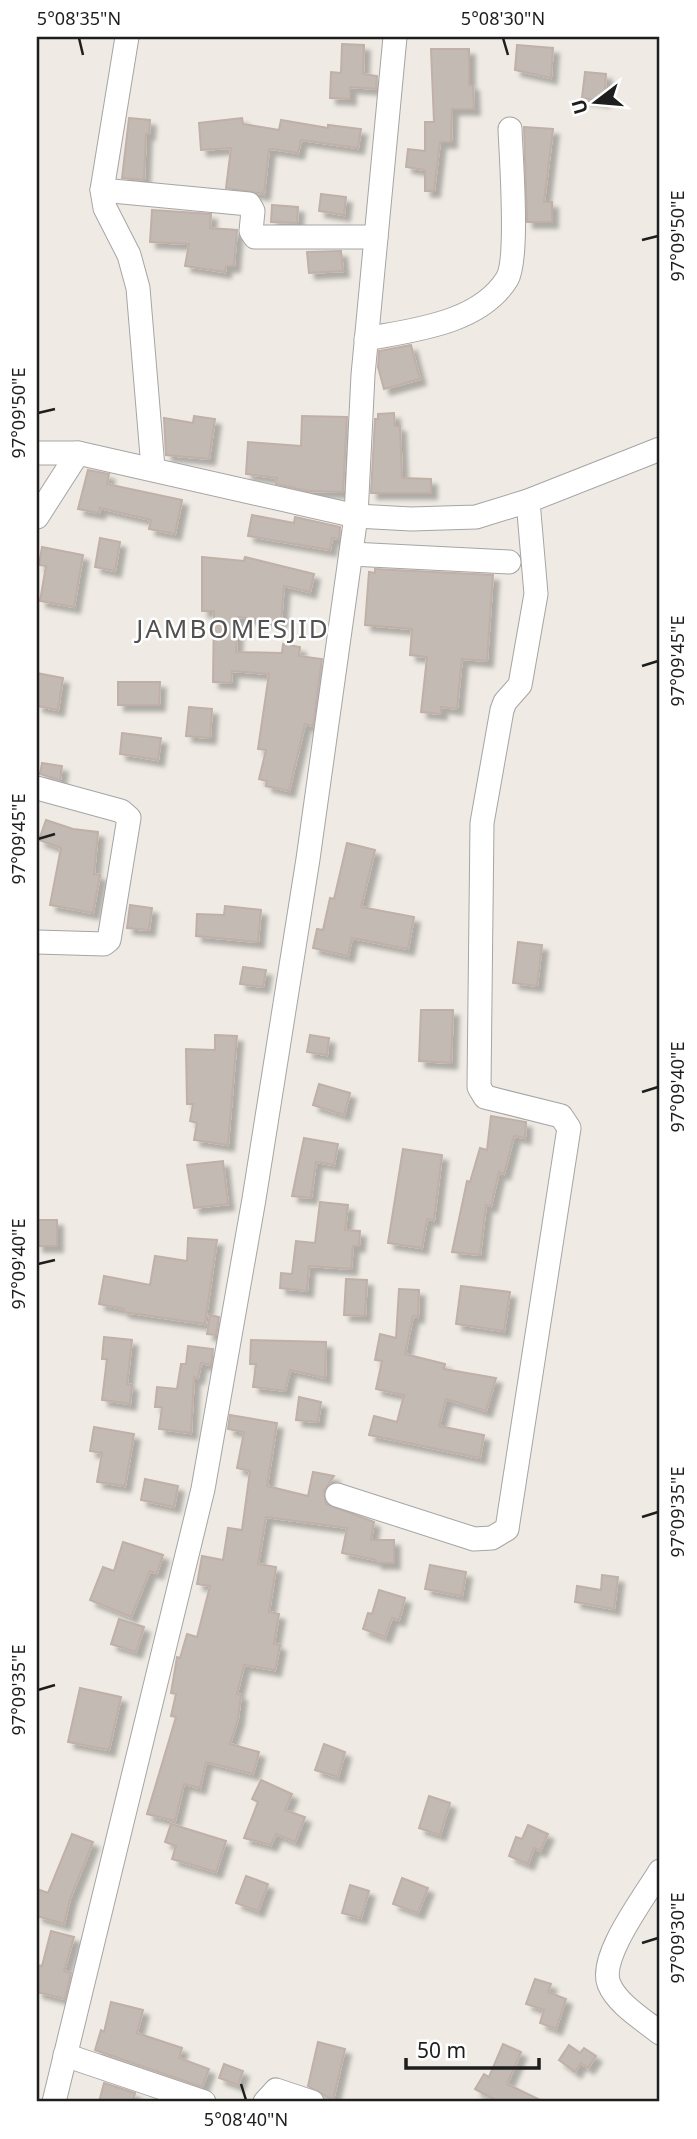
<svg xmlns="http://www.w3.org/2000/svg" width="697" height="2139" viewBox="0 0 697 2139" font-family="'Noto Sans',sans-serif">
<defs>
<filter id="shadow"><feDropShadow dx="6" dy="6" stdDeviation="2" flood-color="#0004"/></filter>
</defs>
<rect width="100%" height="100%" fill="#efebe4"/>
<!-- building -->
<g fill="#c3bab4" stroke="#c0b0a7" stroke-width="2" filter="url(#shadow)">
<polygon points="342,44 364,45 363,74 377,76 376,89 350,87 350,99 330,98 331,72 341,73"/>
<polygon points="517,45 553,48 551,78 515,70"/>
<polygon points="431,49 469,49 469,85 473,85 474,109 452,109 451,142 440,142 434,191 425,191 425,170 406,167 408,149 425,151 425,122 434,122"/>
<polygon points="585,72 606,74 604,101 582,98"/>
<polygon points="129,118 150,120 149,134 146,134 144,180 122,178"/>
<polygon points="242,118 243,124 279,130 281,120 328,128 328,125 361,129 358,148 301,140 298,153 272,149 269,150 264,194 226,188 231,148 201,150 199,123"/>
<polygon points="524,127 553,129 544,202 552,202 552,222 527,222"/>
<polygon points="321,194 346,197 344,215 319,211"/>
<polygon points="272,205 298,207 297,223 271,222"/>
<polygon points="152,210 211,214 210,228 237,230 234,266 226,266 225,272 185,266 189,244 150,242"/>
<polygon points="341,251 343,271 309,273 307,252"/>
<polygon points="411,345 420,379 384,389 378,367 379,351"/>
<polygon points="394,413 395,426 400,426 402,478 431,479 431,493 371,493 375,419 378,419 378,414"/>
<polygon points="194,416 215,419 209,459 166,455 164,418 193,423"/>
<polygon points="302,416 347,417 343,492 308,491 276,484 277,478 246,474 248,442 301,446"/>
<polygon points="88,470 109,474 107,484 182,500 175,534 149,529 151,520 100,508 99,513 78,509"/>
<polygon points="252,515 294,523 295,517 340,527 339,539 332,538 330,550 248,536"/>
<polygon points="100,538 120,542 115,571 95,567"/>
<polygon points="42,547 83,555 74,607 40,601 46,566 39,565"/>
<polygon points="202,557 244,561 245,557 314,574 310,592 284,586 281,622 238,617 236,652 282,653 283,644 300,647 299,656 322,659 313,726 305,724 289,791 266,786 267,781 259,779 266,750 258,749 269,674 232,671 231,683 213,682 214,611 202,611"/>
<polygon points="375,569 493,575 487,661 462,659 457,709 441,707 441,714 421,712 427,657 410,655 412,629 365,625 369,572 375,573"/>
<polygon points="37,673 63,678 58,710 37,706"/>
<polygon points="118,682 160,682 159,705 118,705"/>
<polygon points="189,707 212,709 210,738 186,736"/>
<polygon points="122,733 161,738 158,760 120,754"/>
<polygon points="42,763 62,766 60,780 40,774"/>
<polygon points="46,820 73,829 98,832 94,874 100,875 93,913 50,905 61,848 39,840"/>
<polygon points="347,843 375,850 361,907 414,917 408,949 352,938 348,956 313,948 317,929 323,930 330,898 334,899"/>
<polygon points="130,905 152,908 149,930 127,928"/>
<polygon points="225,906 261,910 258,942 196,936 197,914 224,915"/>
<polygon points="518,942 542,945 537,986 513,983"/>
<polygon points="243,967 266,970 263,987 240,984"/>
<polygon points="421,1010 453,1010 451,1063 419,1061"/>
<polygon points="215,1035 237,1036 228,1145 194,1140 197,1123 190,1121 193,1104 187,1104 186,1049 215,1050"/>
<polygon points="310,1035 329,1038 327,1055 307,1052"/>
<polygon points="319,1084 350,1093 344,1115 313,1105"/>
<polygon points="491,1116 526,1122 525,1138 514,1136 504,1174 499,1172 491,1206 486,1205 480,1255 452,1252 467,1181 470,1182 480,1148 487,1150"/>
<polygon points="304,1138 338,1144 334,1165 316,1162 311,1198 292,1196"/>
<polygon points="403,1149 442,1155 434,1220 427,1219 422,1248 388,1243"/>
<polygon points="223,1161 228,1204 194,1208 187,1165"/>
<polygon points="320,1202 348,1205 345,1230 360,1231 359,1246 353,1246 351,1269 309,1266 307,1291 280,1288 281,1273 292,1274 296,1241 315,1243"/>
<rect x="37" y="1220" width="20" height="26"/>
<polygon points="188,1238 217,1240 205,1324 123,1312 124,1309 99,1304 104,1276 150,1285 155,1256 187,1261"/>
<polygon points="346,1279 367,1280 365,1316 344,1315"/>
<polygon points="461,1286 510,1292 504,1331 456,1324"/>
<polygon points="399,1289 419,1290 418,1317 413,1316 405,1354 445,1364 444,1369 496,1378 486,1411 446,1399 439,1426 484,1435 480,1458 369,1435 374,1416 397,1422 404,1395 376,1389 382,1361 375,1360 380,1334 396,1338"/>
<polygon points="210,1315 219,1317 216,1335 207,1334"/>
<polygon points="104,1337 132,1340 127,1384 132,1385 130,1404 102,1400 107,1359 102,1359"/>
<polygon points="251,1340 326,1342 325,1378 290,1370 285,1391 253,1387 256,1364 250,1364"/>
<polygon points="188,1346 213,1349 211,1365 201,1363 198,1378 194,1377 191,1433 159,1429 162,1407 155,1407 157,1387 177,1389 181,1364 186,1364"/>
<polygon points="299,1397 321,1402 318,1422 296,1420"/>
<polygon points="230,1415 277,1423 267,1486 308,1496 313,1472 334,1476 324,1491 326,1504 374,1522 371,1540 394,1540 394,1563 376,1563 376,1560 342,1553 347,1528 266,1517 258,1564 276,1567 269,1612 279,1614 274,1644 280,1645 275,1670 244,1665 237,1694 241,1695 238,1719 230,1744 259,1752 253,1774 206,1762 200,1788 184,1784 175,1821 147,1814 176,1717 171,1716 176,1694 171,1693 177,1657 180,1658 187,1634 197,1637 210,1586 197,1584 202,1556 223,1560 228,1528 242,1530 250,1471 237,1468 244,1432 228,1429"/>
<polygon points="94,1427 134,1434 125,1486 97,1482 102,1453 90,1451"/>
<polygon points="145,1479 178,1486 174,1507 141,1500"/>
<polygon points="123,1542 163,1555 157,1573 150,1571 131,1617 90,1600 103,1567 114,1571"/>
<polygon points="430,1565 466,1572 462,1596 425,1589"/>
<polygon points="602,1575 618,1577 614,1609 575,1602 577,1586 601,1590"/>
<polygon points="379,1590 405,1598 399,1620 392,1618 385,1637 363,1629 368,1613 372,1614"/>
<polygon points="119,1619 144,1627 136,1652 111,1644"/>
<polygon points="80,1688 121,1697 109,1750 68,1742"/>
<polygon points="324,1744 345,1752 338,1777 315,1770"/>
<polygon points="261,1780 292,1794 285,1810 305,1817 295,1842 276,1834 271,1845 244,1838 258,1802 252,1799"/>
<polygon points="429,1796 450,1803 440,1835 419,1828"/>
<polygon points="171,1824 226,1841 216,1872 172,1859 176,1846 165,1842"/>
<polygon points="528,1825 548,1834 540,1851 534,1848 528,1864 509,1856 516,1837 522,1839"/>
<polygon points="72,1834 93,1842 70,1899 64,1924 37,1916 37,1889 48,1893"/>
<polygon points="246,1876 268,1884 258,1911 236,1903"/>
<polygon points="402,1878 428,1888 418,1913 393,1904"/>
<polygon points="350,1885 369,1891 361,1918 342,1913"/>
<polygon points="51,1931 74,1937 64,1971 71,1973 65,1999 37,1992 37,1965 42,1966"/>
<polygon points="535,1979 551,1984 548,1992 566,1999 556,2029 540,2023 544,2010 526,2004"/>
<polygon points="111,2002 143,2010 137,2033 182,2048 179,2058 209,2069 202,2087 95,2050 101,2030 104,2032"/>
<polygon points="318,2042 345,2049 333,2100 308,2086"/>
<polygon points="503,2044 521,2052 507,2084 544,2102 499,2102 475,2089 484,2074 489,2077"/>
<polygon points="569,2045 580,2053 584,2048 596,2056 588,2068 581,2063 575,2072 559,2060"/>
<polygon points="224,2064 243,2071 238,2085 219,2078"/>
<polygon points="104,2083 135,2093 133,2102 99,2102"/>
</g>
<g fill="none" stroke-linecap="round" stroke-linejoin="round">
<defs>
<g id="minor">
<polyline points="127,37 102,190 105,208 129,255 138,288 153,468"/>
<polyline points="102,190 249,204 253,211 251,231 255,237 376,237"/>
<path d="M366,339C412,330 479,324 507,279C519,259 511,157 510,129"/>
<polyline points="37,453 78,453"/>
<polyline points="37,517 78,453 356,516 411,519 476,517 528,501 660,449"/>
<polyline points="351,554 509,562"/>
<polyline points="37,788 121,811 129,818 109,940 104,944 37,942"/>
<polyline points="337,1495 474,1539 492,1538 507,1529 569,1128 561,1116 485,1097 479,1087 482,823 502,710 505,702 520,685 536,594 528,501"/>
<path d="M660,1871C646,1895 598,1957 609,1984C617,2004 644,2020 660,2033"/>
<polyline points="65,2055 204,2102"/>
<polyline points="54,2102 203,1489 254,1199 308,859 356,516 363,375 395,37"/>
<polyline points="265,2102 276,2090 312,2102"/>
</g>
</defs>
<!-- minor casing -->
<use href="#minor" stroke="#a5a5a5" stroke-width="25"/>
<!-- minor -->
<use href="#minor" stroke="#fff" stroke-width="23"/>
</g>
<!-- ticks -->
<path fill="none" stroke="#1e1e1e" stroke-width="2.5" d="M79,38L83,55M503,38L508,55M642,240L658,236M38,413L55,409M642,666L658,661M38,839L55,834M642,1092L658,1087M38,1264L55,1260M642,1517L658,1512M38,1690L55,1685M642,1943L658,1938M241,2084L246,2100"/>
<g text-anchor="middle" stroke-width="5" stroke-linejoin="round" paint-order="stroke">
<!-- quarter labels -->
<g font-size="26" letter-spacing="2" fill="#515151" stroke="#fff">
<text x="233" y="638">JAMBOMESJID</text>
</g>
</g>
<!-- border -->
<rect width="697" height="2139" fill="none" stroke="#ffffff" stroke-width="77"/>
<!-- north arrow -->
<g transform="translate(596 102) rotate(254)" stroke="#ffffff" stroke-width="5" paint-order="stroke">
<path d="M0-5L12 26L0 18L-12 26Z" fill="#1e1e1e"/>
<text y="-10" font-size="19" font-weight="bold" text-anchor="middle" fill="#1e1e1e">U</text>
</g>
<!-- scale -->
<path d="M406 2058v10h133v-10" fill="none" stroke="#1e1e1e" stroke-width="3.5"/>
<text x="417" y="2058" font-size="21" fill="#1e1e1e" stroke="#ffffff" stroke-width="5" paint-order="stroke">50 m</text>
<rect x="38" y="38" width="620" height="2062" fill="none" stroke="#1e1e1e" stroke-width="2.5"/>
<g font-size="18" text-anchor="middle" fill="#1e1e1e">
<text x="79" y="25">5°08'35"N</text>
<text x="503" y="25">5°08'30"N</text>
<text transform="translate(678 236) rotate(-90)" y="6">97°09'50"E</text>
<text transform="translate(19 413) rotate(-90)" y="6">97°09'50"E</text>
<text transform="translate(678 661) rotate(-90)" y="6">97°09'45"E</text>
<text transform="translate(19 839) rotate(-90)" y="6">97°09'45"E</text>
<text transform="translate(678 1087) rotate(-90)" y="6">97°09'40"E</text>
<text transform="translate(19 1264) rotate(-90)" y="6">97°09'40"E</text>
<text transform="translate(678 1512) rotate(-90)" y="6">97°09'35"E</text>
<text transform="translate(19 1690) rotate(-90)" y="6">97°09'35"E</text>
<text transform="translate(678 1938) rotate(-90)" y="6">97°09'30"E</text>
<text x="246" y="2126">5°08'40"N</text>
</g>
</svg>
